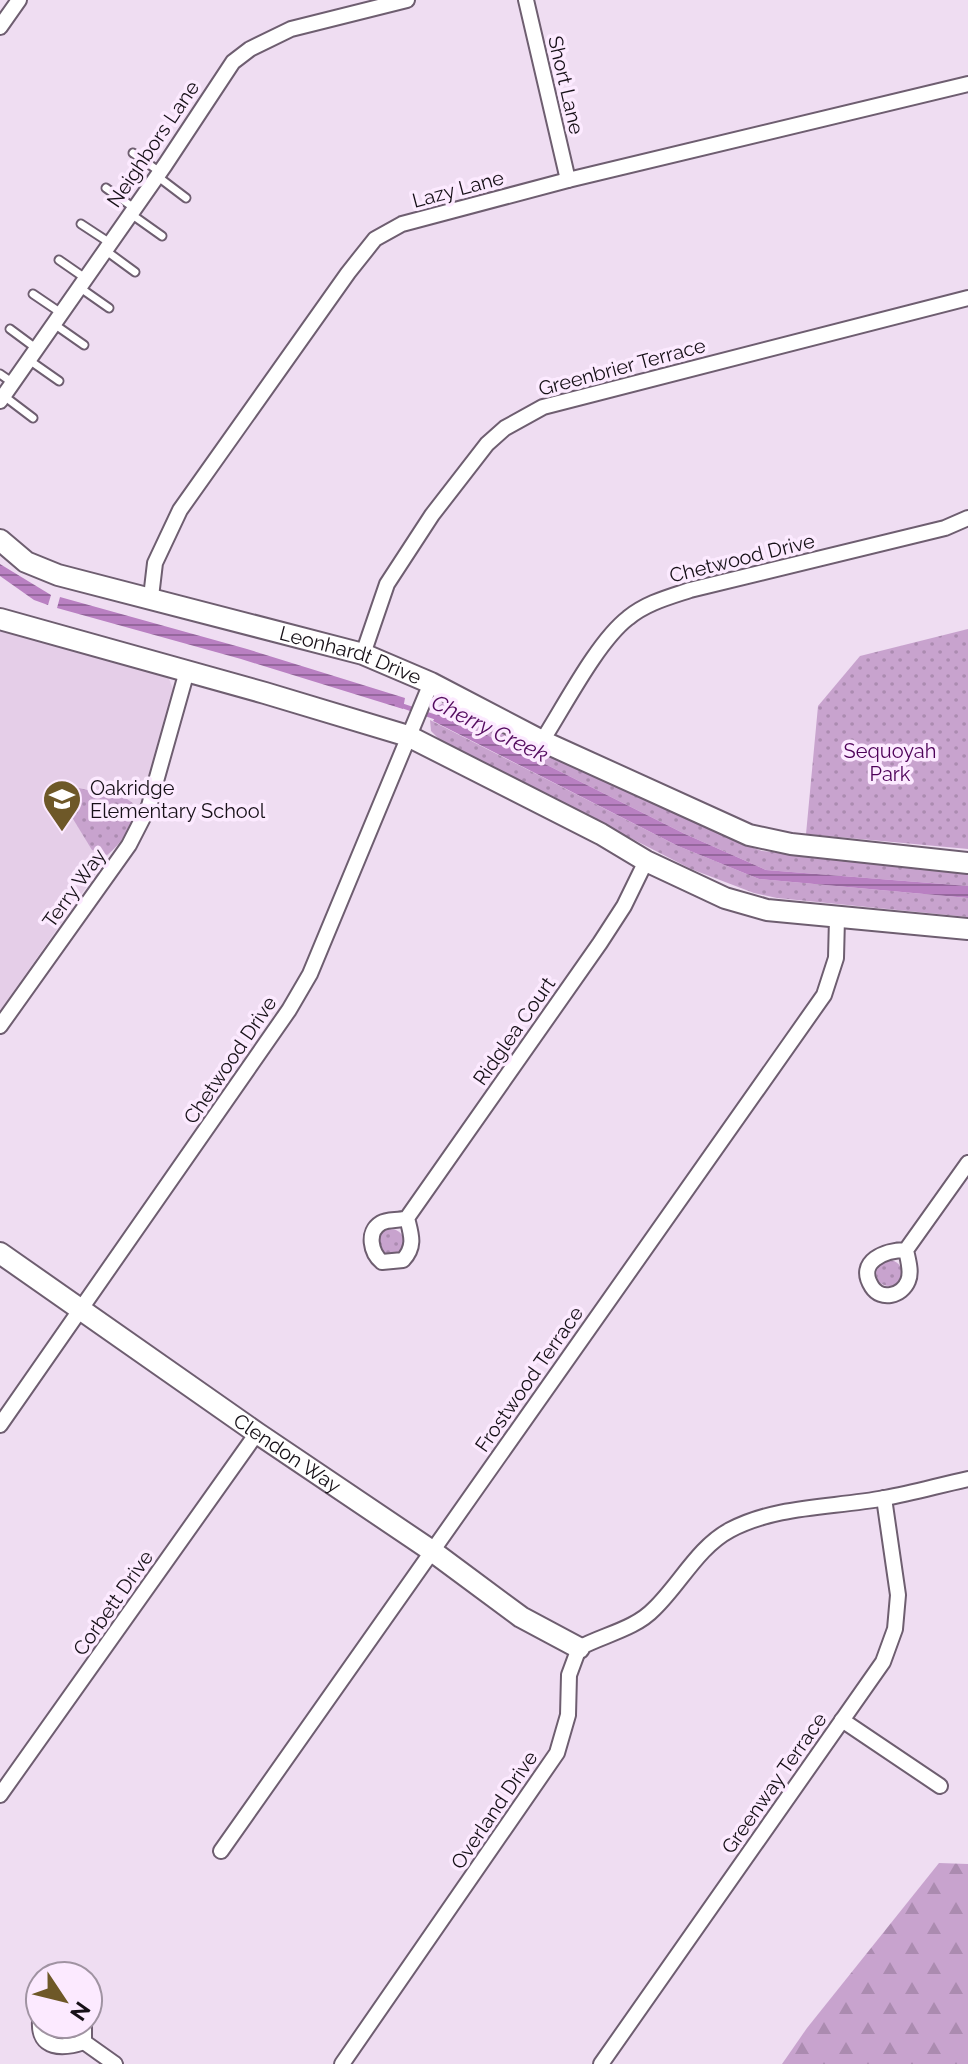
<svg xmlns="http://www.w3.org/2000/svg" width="968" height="2064" viewBox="0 0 968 2064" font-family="Raleway,sans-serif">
<defs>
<pattern id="grass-dots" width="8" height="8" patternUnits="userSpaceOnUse" patternTransform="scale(2)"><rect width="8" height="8" fill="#c8a3ce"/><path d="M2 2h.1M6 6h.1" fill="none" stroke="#ab8bb0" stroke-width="1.8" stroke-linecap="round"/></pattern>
<pattern id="forest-firs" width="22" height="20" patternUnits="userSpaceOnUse" patternTransform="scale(2)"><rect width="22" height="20" fill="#c8a3ce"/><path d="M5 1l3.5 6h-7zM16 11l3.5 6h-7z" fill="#ab8bb0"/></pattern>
<pattern id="water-rules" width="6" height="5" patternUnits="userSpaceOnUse" patternTransform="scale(2)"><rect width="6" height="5" fill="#b980c2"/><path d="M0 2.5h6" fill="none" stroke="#95679d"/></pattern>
</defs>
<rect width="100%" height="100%" fill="#efddf2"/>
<!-- built -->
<polygon fill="#e5cee8" points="0,628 165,669 173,689 145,795 135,817 0,1011"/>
<!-- grass -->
<g fill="url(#grass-dots)">
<polygon points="968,629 968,849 806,834 818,706 860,656"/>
<polygon points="451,701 459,703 670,811 751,847 762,851 968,870 968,886 766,870 685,834 435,709 444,702"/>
<polygon points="430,720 678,846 759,879 968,898 968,917 777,898 754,893 691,869 441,741 431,731"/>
<path d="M61,784L127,799L134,804C138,821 120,845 107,855L92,850L59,796Z"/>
<circle cx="391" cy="1242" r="13"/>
<circle cx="889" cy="1273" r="13"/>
</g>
<!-- forest -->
<polygon fill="url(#forest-firs)" points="939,1863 968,1864 968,2064 782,2064 807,2028"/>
<!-- water -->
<g fill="url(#water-rules)">
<polygon points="0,564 51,595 48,605 34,600 0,576"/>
<polygon points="60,597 247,649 405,698 403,709 241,659 57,608"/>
<polygon points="439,711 685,834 766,870 968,886 968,898 759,879 678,846 433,721"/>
</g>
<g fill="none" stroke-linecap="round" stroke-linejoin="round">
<!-- stream -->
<polyline stroke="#b980c2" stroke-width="5" points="397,704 441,719"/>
<defs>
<g id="lane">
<polyline points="133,153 160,172"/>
<polyline points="157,176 186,198"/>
<polyline points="106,188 134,208"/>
<polyline points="131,214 162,236"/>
<polyline points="81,224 110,243"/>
<polyline points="105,250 135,272"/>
<polyline points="59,260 85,278"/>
<polyline points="79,287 109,308"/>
<polyline points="33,294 61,313"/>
<polyline points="54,324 84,345"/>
<polyline points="10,329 37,349"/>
<polyline points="29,360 59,381"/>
<polyline points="0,374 13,383"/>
<polyline points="4,396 33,418"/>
</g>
<g id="street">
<polyline points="526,0 568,180"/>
<polyline points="0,27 19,0"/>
<polyline points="0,401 165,165 233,62 250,49 291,29 407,0"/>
<polyline points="151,597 155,563 180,510 348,273 375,239 402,224 568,180 968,84"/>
<polyline points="363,654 387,584 432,515 487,444 505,428 543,407 968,298"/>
<path d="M542,741C564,707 597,642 628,618C646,603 669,597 690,590L945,528L968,518"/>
<polyline points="0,1026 129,845 149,806 187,671"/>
<path d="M407,1218C411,1234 416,1246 403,1260L382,1262C371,1253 366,1232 381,1223C388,1219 399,1221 407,1218L600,943L624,906L646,861"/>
<path d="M906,1250C886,1250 855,1261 872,1287C881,1301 902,1296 908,1281C912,1272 908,1260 906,1250L968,1163"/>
<polyline points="0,1425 289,1010 310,974 431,683"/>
<polyline points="842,1720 940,1786"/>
<polyline points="0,1795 257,1433"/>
<polyline points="221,1851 824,995 836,958 837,918"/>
<path d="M40,2021C38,2050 63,2049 84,2042"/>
<polyline points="84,2042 115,2064"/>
<polyline points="84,2042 84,2024"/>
<path d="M342,2064L557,1753L568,1715L569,1675L579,1648C603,1635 635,1629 654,1609C680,1584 698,1547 730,1530C778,1505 832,1508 885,1498C913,1493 940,1485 968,1479"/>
<polyline points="601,2064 883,1662 895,1629 898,1595 884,1498"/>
</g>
<g id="secondary">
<path id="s1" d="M0,540L26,562L58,575L363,654L431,683L542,741L749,835L791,844L968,863"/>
<polyline points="0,619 265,693 408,736 601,834 646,861 725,898 767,910 968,929"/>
<path id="s2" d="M0,1253L257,1433L432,1551L521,1617L579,1648"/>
</g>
</defs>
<!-- lane casing -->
<use href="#lane" stroke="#6e5e70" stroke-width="11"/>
<!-- street casing -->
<use href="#street" stroke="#6e5e70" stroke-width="18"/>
<!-- secondary casing -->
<use href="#secondary" stroke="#6e5e70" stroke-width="24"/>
<!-- lane -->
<use href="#lane" stroke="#fff" stroke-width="7"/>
<!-- street -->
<use href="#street" stroke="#fff" stroke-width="14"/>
<!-- secondary -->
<use href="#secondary" stroke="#fff" stroke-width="20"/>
</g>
<!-- icons -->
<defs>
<symbol id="school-pin" viewBox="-11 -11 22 30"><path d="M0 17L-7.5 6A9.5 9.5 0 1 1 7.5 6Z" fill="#6e5828" stroke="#fceaff"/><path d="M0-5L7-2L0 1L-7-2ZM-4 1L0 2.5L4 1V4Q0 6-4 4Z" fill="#fff"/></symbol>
</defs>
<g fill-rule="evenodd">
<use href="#school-pin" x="40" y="777" width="44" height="60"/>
</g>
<g text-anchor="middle" stroke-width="7" stroke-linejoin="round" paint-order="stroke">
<!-- street labels -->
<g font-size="20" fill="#161017" stroke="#fceaff">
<text transform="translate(566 85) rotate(77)" y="7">Short Lane</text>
<text transform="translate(153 144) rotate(-56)" y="7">Neighbors Lane</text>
<text transform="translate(458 189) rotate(-15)" y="7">Lazy Lane</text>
<text transform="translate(622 367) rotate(-15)" y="7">Greenbrier Terrace</text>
<text transform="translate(742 558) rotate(-14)" y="7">Chetwood Drive</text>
<text dy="7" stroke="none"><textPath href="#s1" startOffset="372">Leonhardt Drive</textPath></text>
<text transform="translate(74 888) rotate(-54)" y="7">Terry Way</text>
<text transform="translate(514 1031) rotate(-55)" y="7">Ridglea Court</text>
<text transform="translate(230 1060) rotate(-56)" y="7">Chetwood Drive</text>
<text transform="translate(529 1379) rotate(-55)" y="7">Frostwood Terrace</text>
<text dy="7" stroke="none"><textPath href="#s2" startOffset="350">Clendon Way</textPath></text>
<text transform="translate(113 1603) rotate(-55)" y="7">Corbett Drive</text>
<text transform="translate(774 1783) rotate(-55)" y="7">Greenway Terrace</text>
<text transform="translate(494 1810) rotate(-56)" y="7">Overland Drive</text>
</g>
<!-- park labels -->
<g font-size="20" fill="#4d0058" stroke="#fceaff">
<text x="890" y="758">Sequoyah<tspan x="890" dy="23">Park</tspan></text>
</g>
<!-- poi labels -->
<g font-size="20" fill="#161017" stroke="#fceaff" text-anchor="start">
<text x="90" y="795">Oakridge<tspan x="90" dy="23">Elementary School</tspan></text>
</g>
<!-- water labels -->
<g font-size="22" font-style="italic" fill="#540b5f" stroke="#fceaff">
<text transform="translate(490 728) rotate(26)" y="8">Cherry Creek</text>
</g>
</g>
<!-- north arrow -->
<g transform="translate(64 2000) rotate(125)"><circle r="38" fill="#fceaff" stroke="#a093a2" stroke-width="2"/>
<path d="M0-6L14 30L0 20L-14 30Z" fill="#6e5828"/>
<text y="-12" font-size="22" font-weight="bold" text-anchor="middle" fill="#161017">N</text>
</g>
</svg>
